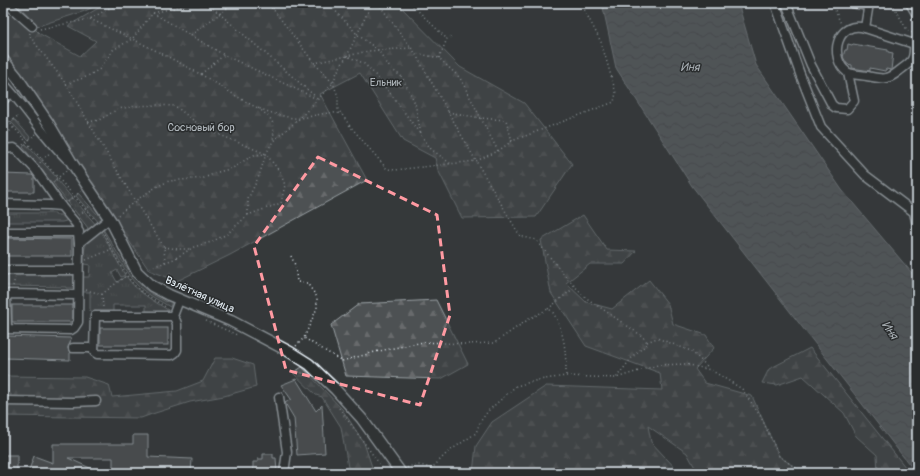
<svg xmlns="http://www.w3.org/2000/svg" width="920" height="476" viewBox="0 0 920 476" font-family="Pangolin,sans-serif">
<defs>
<pattern id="grass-tufts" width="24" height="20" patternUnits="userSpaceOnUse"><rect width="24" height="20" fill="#4d5152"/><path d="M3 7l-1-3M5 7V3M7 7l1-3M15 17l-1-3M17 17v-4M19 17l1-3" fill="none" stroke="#676a6c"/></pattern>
<pattern id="forest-firs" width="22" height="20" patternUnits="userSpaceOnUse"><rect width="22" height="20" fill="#4d5152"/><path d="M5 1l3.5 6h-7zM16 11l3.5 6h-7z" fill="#676a6c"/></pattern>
<pattern id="water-waves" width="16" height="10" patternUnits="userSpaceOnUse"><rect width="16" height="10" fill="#707579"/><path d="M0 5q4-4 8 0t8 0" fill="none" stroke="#5b5e62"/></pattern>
</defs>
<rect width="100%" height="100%" fill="#35393a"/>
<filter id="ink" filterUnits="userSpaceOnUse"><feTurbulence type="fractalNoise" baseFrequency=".025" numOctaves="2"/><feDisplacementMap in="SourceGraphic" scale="8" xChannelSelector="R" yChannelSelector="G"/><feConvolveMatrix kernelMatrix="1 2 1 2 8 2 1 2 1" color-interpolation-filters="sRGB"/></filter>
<g filter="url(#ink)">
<!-- grass -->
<g fill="url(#grass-tufts)" stroke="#9aa1a5">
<polygon points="15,120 31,138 28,140 11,122"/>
<polygon points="26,144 57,178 52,183 23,147"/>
<polygon points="57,180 72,198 67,202 53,183"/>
<polygon points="78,193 98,215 100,213 104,218 100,224 76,196"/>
<polygon points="73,198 97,226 87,232 86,230 88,228 68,202"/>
<polygon points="3,213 55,213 55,215 63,215 63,213 67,217 66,221 62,222 3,222"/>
<path d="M102,229H103C116,249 127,273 145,289C151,294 159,298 166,302L171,297L172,301L170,307C160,301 148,295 139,287C125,274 112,247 102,229Z"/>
<path d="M101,231L125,275L121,277L117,270L112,273L117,282L126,276C137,292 152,300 168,310L165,312L146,311V305H113V312L90,311V292H83V277H89L90,265L84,264C84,245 84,242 101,231Z"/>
<rect x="3" y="235" width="73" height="3"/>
<polygon points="3,275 72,275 75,277 75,287 73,288 66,288 66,287 4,286 3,290"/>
</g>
<!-- forest -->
<g fill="url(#forest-firs)" stroke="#9aa1a5">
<polygon points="107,3 397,3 460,67 524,103 572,164 536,217 462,218 438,170 435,158 403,141 360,73 320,94 367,180 230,255 177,281 149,270 54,131 18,69 3,50 3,8 32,26 40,34 80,56 96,41 68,26"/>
<polygon points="583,215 607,250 636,251 624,264 590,264 566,283 586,302 612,309 649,280 668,304 673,324 706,335 714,348 695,369 705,383 752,396 779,456 803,473 698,473 687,453 648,426 651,442 680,473 473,473 476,446 492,422 546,386 662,390 660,373 586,346 551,293 541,240"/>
<polygon points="436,300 468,364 441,379 346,376 331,325 359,304"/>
<polygon points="810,348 910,473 878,473 877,455 856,436 844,413 803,376 777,385 762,383 769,369"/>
<polygon points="215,358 232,358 253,365 256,387 224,396 190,402 152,414 141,418 3,416 3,408 8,408 11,394 3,394 3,376 85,377 109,385 112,397 177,391 203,381"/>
<polygon points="302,367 342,409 364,443 372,467 365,473 349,473 341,427 322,397 316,395 293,373"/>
</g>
<!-- pitch -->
<polygon fill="#4d5152" stroke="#9aa1a5" points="16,3 101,3 85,11 38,26"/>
<!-- water -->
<polygon fill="url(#water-waves)" stroke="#a0a7ac" points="602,3 738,3 756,65 842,190 917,279 917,473 916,473 692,186 616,68"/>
<!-- building -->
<g fill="#5f6365" stroke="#e8f1f8">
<polygon points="848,44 852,45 853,44 888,50 888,52 893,53 891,70 886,69 885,71 870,68 870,71 852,68 852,65 847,64 843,57 845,50 847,50"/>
<polygon points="3,174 32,175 34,177 34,192 3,192"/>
<polygon points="3,238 72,239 72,256 3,256"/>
<polygon points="12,305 73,305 73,320 71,322 12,322"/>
<rect x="100" y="328" width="68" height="17"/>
<polygon points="5,336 71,338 70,343 68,348 70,353 70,360 4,358"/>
<polygon points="296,379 316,411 322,405 325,453 297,455 294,418 285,403 291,399 281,385"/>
<polygon points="133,435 148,435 148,457 192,459 191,473 113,473 113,458 68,458 101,473 85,473 75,468 73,473 28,473 34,456 53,463 53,444 133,444"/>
<polygon points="263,454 273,454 273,458 276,458 277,473 253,473 253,462 258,462 258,459 263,459"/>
<polygon points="3,455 17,455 17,471 3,472"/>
</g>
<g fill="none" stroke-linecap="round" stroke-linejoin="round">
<defs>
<g id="minor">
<polyline points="6,3 32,26"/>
<polyline points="775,3 800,74 821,127 865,175 914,212 917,226"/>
<polyline points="786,3 811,65 832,105 836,108 847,109 854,101 848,73"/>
<polyline points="852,3 868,6"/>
<path d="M869,3L865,28C837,20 828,57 847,72C851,75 862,75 867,76C882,79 887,81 899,71C911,62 915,61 914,44L917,43"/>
<polyline points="910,3 917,15"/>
<polyline points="865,28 914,44"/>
<path d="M3,83C26,107 43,136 67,159"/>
<polyline points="3,100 11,93"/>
<polyline points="3,149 14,148 17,150 35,169 61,206 77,225 79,243"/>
<polyline points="3,204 49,205 61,206"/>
<polyline points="3,232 79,232"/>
<polyline points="3,270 78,270"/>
<polyline points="78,295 9,294 6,298 7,329 71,330 74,328 78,322 79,243 109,219"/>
<polyline points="173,316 176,321 177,324 177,350 175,353 172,355 97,354 94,352 95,316 173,316 179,300"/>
<polyline points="73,348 94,348"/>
<polyline points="279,397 287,452 284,473"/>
<polyline points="3,401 73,402 96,401"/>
</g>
<polyline id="major" points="3,60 17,77 49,124 72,163 111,221 137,272 152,286 169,295 231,321 290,352 309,364 335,389 362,419 401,473"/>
</defs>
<!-- minor casing -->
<use href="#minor" stroke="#e8f1f8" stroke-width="11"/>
<!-- major casing -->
<use href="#major" stroke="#e8f1f8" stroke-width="13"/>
<!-- path -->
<g stroke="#e8f1f8" stroke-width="1.5" stroke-dasharray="1 3" stroke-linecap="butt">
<polyline points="207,3 316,97"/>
<polyline points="236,3 244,4 263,4 273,9 314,63 333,83 338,96 338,109 350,126 387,169 395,170 476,161 498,151 460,78 439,58 415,53"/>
<polyline points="328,3 358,35 378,50 390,68 402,77 415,103 421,134"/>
<polyline points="378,3 415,53 476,161 520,236 536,240 566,277 585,297 642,336 647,342 646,345 634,355 616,378"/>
<polyline points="410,3 447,39"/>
<polyline points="832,3 841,24"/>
<polyline points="892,3 907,30 917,35"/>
<polyline points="273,9 276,3"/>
<polyline points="153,13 224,55 317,99"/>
<path d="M90,19C127,36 164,54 200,74C219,84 240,100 258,108C268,112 278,115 288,117C306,122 322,109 342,114"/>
<polyline points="40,29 90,19 119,3"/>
<polyline points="30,33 29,35 66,84 135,201 164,247 165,263"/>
<polyline points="191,35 234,3"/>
<polyline points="347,56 372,3"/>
<polyline points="439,58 447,39 453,36"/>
<polyline points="314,63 347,56 363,63 371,70 394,98 431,149 451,164"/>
<polyline points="201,74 224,55"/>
<polyline points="66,84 86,77 100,69 113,50 132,39 153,13 194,3"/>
<path d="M258,108C274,120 275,122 273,141"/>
<polyline points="448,112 480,118"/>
<polyline points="3,115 95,220"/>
<polyline points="479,118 506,120 512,141"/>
<polyline points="10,122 19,115"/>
<polyline points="88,122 99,120 118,109 136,106 157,105 175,106 197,123 213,132 266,154 280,172 285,185 281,203 248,215 227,234 211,242 194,247 174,259 147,269"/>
<polyline points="4,141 4,137 14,127"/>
<polyline points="23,145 36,134"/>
<polyline points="498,151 512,141 614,102 616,93 601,42 585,11 582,3"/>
<polyline points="40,163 42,159 50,153"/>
<polyline points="53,182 66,171"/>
<polyline points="68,202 81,191"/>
<polyline points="79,215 90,206"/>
<polyline points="118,215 135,201 156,187 169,181 204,178 218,172 233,168 247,159 254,155 266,154 273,141 299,119 333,83 337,72 347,56 368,51 411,48"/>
<polyline points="248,215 248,199 259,176 266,154"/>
<path d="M104,234C113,251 122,272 136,287C145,295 157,301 167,308"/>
<polyline points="164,247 178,249 190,249"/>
<polyline points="291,256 295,265 297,282 307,283 317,297 317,308 304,338"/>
<polyline points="86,260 112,249"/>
<polyline points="13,286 15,278"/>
<polyline points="86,290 102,294 127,275"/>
<polyline points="102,294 103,308"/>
<polyline points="548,309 575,287"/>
<polyline points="206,321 237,335"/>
<polyline points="647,342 657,338 691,351 709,368"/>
<path d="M296,346L304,338L342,361L379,351L424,342L466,344L494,343L529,319L548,309L552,311C565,331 566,353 566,376"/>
<polyline points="339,408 386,473"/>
<path d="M407,468C415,463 424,465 431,469"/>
<polyline points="432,473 431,469 448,452 476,433 480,422 488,411 516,386 538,380 566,376 616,378 658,365 685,364 711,370 742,389 761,417 779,456 803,473"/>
</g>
<!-- minor -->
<use href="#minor" stroke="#2a2d2e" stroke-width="8"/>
<!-- major -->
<use href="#major" stroke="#2a2d2e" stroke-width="10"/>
</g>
</g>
<!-- marked area -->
<path d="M0 0H920V476H0ZM318,157L437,215L450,315L420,405L286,370L254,246Z" fill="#35393a" fill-opacity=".55" fill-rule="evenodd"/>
<path fill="none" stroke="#ff9aa2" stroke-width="3" stroke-dasharray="8 5" stroke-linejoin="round" d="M318,157L437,215L450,315L420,405L286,370L254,246Z"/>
<g text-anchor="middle" stroke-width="3" stroke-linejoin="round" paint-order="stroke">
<!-- park labels -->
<g font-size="11" fill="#b2b9be" stroke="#2a2d2e">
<text x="386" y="86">Ельник</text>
<text x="201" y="131">Сосновый бор</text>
</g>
<!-- street labels -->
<g font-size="11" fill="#e8f1f8" stroke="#2a2d2e">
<text transform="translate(200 294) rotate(24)" y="4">Взлётная улица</text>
</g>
<!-- water labels -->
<g font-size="12" font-style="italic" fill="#acb3b8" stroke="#2a2d2e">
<text x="690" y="71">Иня</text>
<text transform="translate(890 330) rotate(56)" y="4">Иня</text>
</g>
</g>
<!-- margin -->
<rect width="920" height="476" fill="none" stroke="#2a2d2e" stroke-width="16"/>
<rect x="8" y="8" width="904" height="460" fill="none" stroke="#e8f1f8" stroke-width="1.5" filter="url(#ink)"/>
</svg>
